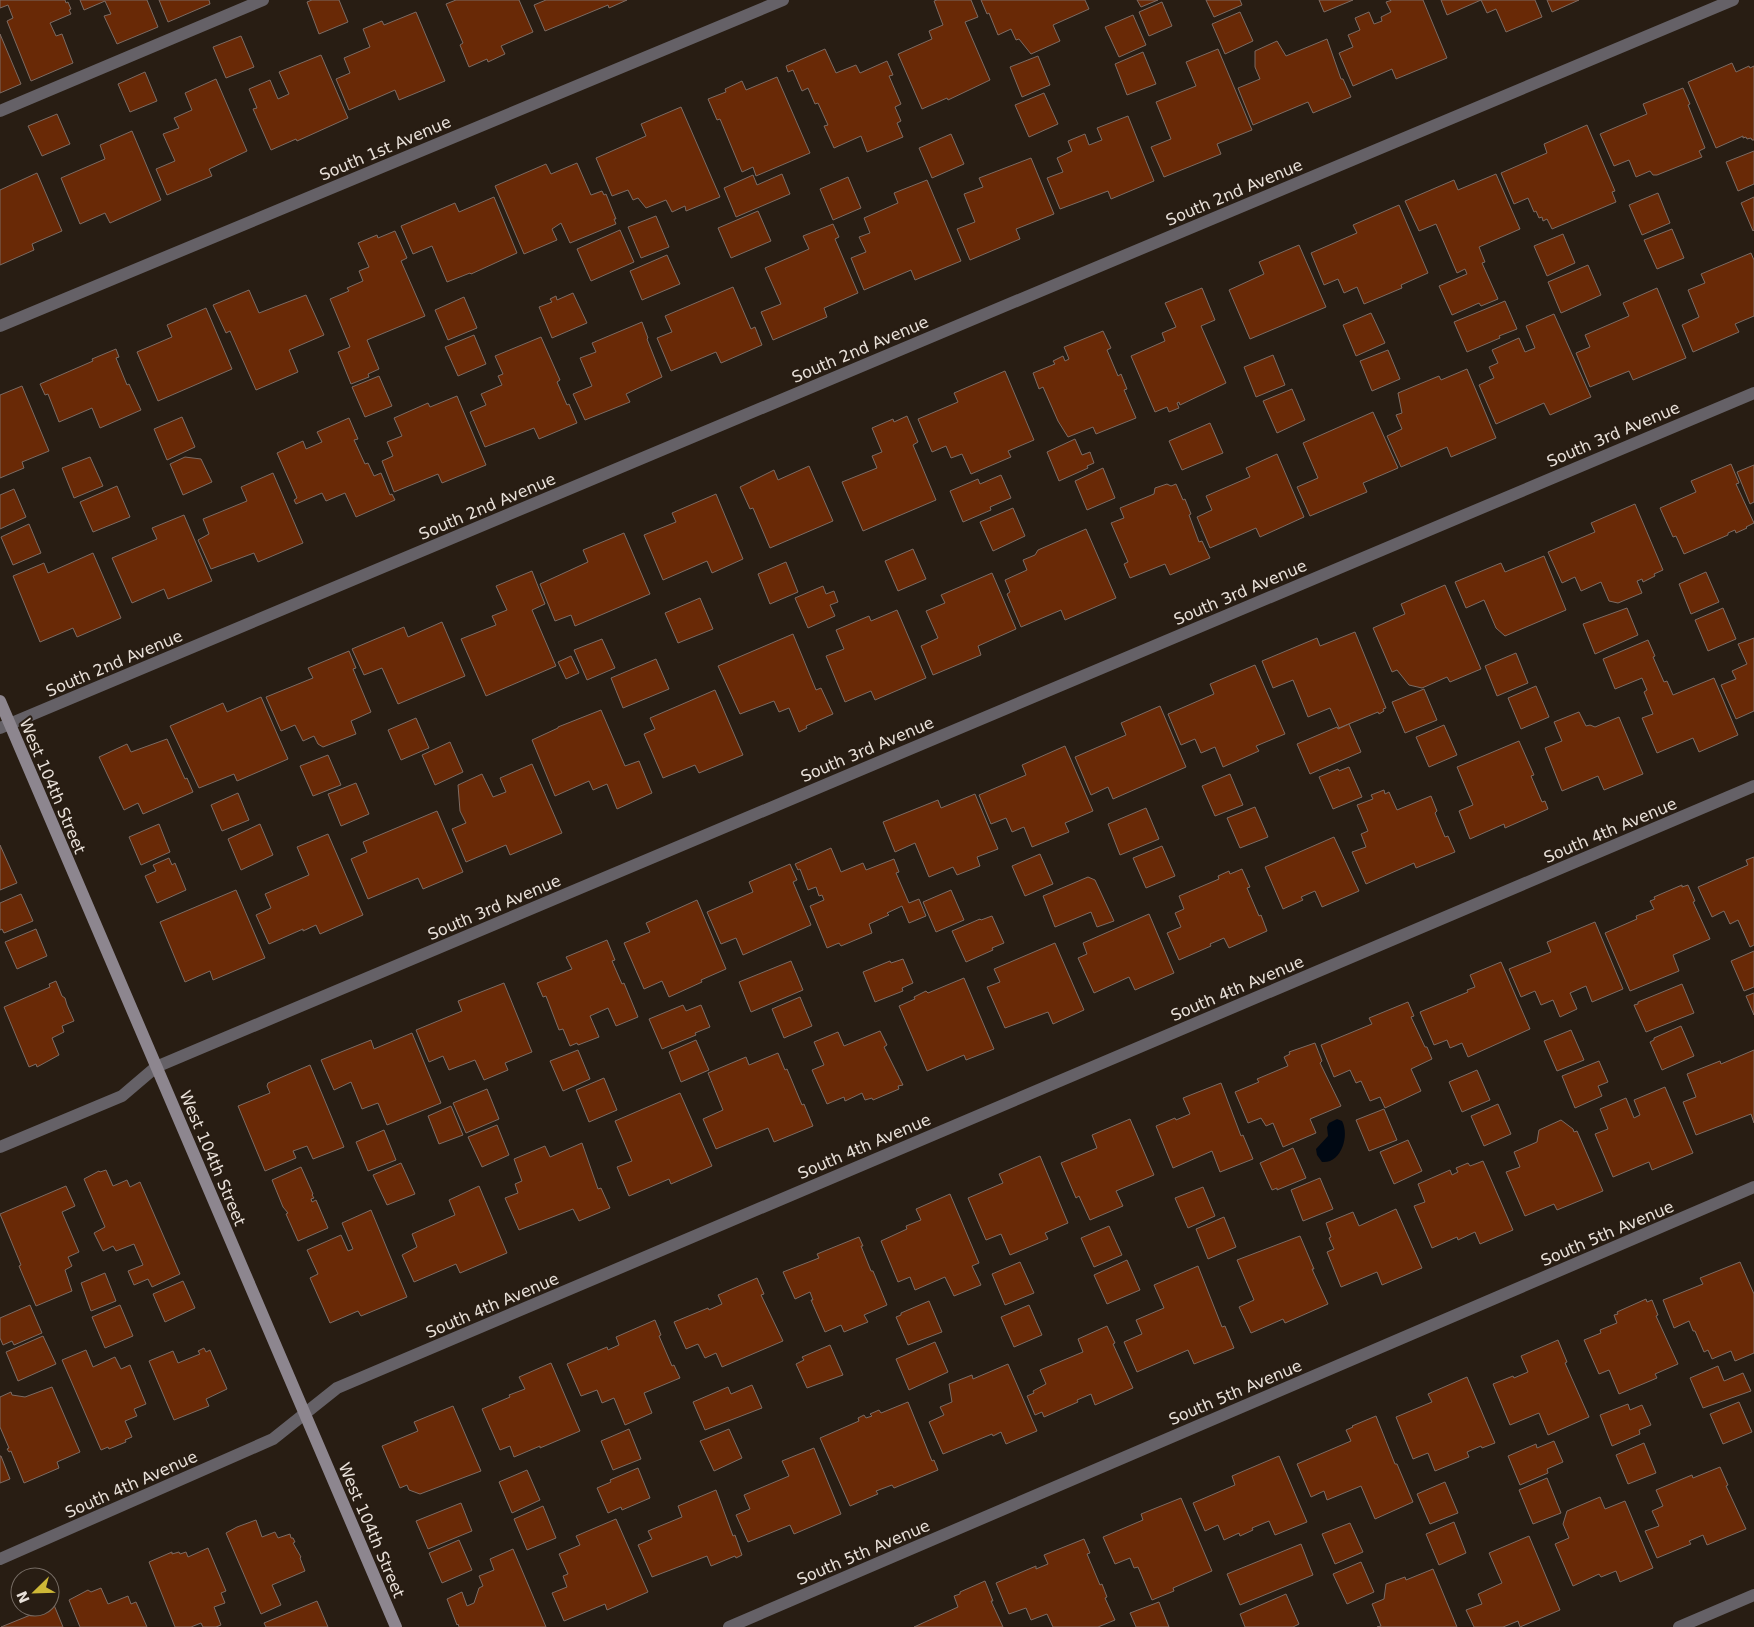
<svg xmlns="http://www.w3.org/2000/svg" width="1754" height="1627" viewBox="0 0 1754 1627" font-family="'DejaVu Sans',sans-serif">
<rect width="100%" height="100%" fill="#281d13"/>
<!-- water -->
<path fill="#000813" d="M1337,1119L1342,1121C1350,1136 1341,1164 1322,1162L1317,1155L1316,1149L1328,1136L1327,1127L1329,1123Z"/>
<!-- building -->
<g fill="#692906" stroke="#7c6b63">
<polygon points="0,0 65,0 66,3 68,2 71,9 69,10 71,14 50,23 56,36 62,34 73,63 31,81 7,21 13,18 8,5 0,8"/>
<polygon points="80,0 147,0 158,27 117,44 104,16 111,14 105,1 84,10"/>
<polygon points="159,0 209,0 210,4 168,22"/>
<polygon points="312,0 339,0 348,22 319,34 307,2"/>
<polygon points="456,0 519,0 533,32 501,46 505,54 488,62 487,59 469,67 460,45 463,43 446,4"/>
<polygon points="546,0 627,0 609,8 608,5 545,31 534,5"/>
<polygon points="937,0 971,0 978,17 965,22 990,80 948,100 947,98 922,109 898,54 932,39 929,31 943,25 934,1"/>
<polygon points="981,0 1085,0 1089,9 1053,25 1060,41 1031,54 1019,39 1016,40 1011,29 998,35 989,13 987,14"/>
<polygon points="1137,0 1158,0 1141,7"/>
<polygon points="1206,0 1240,0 1242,5 1214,17"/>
<polygon points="1319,0 1353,0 1324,12"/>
<polygon points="1392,0 1423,0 1447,58 1396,79 1392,69 1353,86 1339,53 1353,47 1348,35 1360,30 1355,18 1369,12 1374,24 1382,21 1381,17 1391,12 1386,2"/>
<polygon points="1441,0 1535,0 1542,17 1506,32 1496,9 1487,13 1481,0 1447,15"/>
<polygon points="1547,0 1579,0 1552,12"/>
<polygon points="1162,2 1172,26 1149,36 1139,12"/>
<polygon points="416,12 445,81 399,100 395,90 349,110 336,79 350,73 344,58 370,47 363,29 382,21 384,25"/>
<polygon points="1240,12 1253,41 1225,54 1212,24"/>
<polygon points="1133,15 1146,45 1119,57 1105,27"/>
<polygon points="0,34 21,84 0,93"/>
<polygon points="241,36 254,67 226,78 213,47"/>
<polygon points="1327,39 1341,79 1343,79 1351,97 1313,113 1308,102 1253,125 1238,88 1260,79 1255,67 1255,51 1277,41 1286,56"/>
<polygon points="825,49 836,73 856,65 860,73 887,61 893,75 889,76 901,104 895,107 901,121 897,123 903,137 867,152 861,136 834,148 824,126 828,125 818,103 815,104 808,88 802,91 793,70 788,72 786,66"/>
<polygon points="1218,49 1252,130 1217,144 1221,154 1164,177 1151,147 1171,139 1156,102 1196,86 1186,62"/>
<polygon points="1143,52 1156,84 1127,95 1115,64"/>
<polygon points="321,55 348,118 297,141 296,139 271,150 253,109 257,108 249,89 270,80 278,99 289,94 279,72"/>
<polygon points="1038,56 1050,85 1022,97 1010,67"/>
<polygon points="1732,63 1736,72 1749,66 1750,68 1754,66 1754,140 1752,140 1751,138 1747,139 1746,137 1743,138 1743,136 1716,148 1688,82"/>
<polygon points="145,72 157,101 130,112 118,84"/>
<polygon points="777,77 810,153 756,176 753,167 742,172 720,119 717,120 708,99 726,92 725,89 742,81 746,90"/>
<polygon points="216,79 247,151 209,169 212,176 167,195 156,169 175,161 163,134 179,128 174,118 192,110 185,93"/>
<polygon points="1683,88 1690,104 1688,105 1705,148 1699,151 1702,157 1657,175 1653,175 1650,171 1636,177 1629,160 1614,166 1600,134 1647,114 1643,104"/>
<polygon points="1044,93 1058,124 1029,137 1015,105"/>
<polygon points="681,107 720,197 686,211 685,206 672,212 666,200 646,208 638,198 633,200 628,190 612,196 596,158 646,136 641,124"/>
<polygon points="57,114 70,144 42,156 28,126"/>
<polygon points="1128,116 1154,181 1111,199 1108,191 1060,209 1047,178 1063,172 1057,158 1072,151 1068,141 1085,134 1089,145 1102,140 1097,128"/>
<polygon points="1587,125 1615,191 1612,192 1616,202 1552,229 1547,219 1543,221 1542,217 1539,218 1536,211 1534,212 1528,198 1514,204 1501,173 1547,153 1544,144"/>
<polygon points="132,131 161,200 110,223 105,213 80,224 61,178 105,159 100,145"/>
<polygon points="951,134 964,164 932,178 919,148"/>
<polygon points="1754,151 1754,184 1738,191 1726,162"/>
<polygon points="1031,158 1054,214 1016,229 1020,239 970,260 957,229 975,222 964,194 983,187 979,178"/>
<polygon points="577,163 591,195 602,191 604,195 606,194 616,219 614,219 616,224 570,243 561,223 552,229 557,240 524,254 495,186 546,164 551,174"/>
<polygon points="37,173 62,231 32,244 34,250 0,265 0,190"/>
<polygon points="782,174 790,194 736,217 724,188 753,175 757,185"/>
<polygon points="1496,174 1520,229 1479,247 1485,262 1482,263 1498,299 1481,306 1479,303 1452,315 1439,286 1467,274 1465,269 1457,273 1436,224 1419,231 1405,201 1454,180 1458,190"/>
<polygon points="848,177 861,208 833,220 820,189"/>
<polygon points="927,180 961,261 915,280 911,270 864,290 851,258 866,252 859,237 870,233 864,218 898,203 894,193"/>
<polygon points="1658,193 1670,223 1642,235 1629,205"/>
<polygon points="494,197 517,253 471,274 470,273 447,282 432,246 413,254 401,226 455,203 459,212"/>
<polygon points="1754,197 1754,230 1753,231 1741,203"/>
<polygon points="1399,205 1428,273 1401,285 1402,288 1364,304 1357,287 1344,293 1338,279 1324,285 1311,253 1357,233 1353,225"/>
<polygon points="758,211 771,241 731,258 718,228"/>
<polygon points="656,216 669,247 641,258 628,227"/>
<polygon points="833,224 839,237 835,239 858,293 824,308 827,317 773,340 761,312 781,304 765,268 809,249 803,236"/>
<polygon points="1672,229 1684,258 1657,269 1644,240"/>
<polygon points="620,230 634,262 591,281 577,249"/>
<polygon points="395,231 407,258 401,261 425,316 367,340 379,369 368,374 369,377 351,384 338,352 350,347 330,299 349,291 347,288 363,281 359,271 369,267 358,243 377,235 378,238"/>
<polygon points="1563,234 1575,263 1547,276 1534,246"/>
<polygon points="1299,245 1326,307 1250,339 1229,290 1264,274 1259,262"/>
<polygon points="1751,253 1754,260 1754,316 1735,324 1739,332 1693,352 1682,325 1699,317 1688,290 1705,283 1701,274"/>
<polygon points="667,255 680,284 642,300 630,271"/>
<polygon points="1588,265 1601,295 1561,313 1548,282"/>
<polygon points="733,287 751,329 755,327 762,345 721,363 716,352 671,371 657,338 672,332 665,316"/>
<polygon points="1202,288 1215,320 1201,326 1226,383 1180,405 1179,402 1177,403 1179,408 1169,412 1167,407 1155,412 1131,356 1165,341 1162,333 1176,327 1165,303"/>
<polygon points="1657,288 1686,358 1633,380 1629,371 1590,387 1576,353 1590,347 1585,335 1629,316 1623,303"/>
<polygon points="249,290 259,313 306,295 324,335 289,350 298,372 256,390 230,331 226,333 213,305"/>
<polygon points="573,293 587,323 552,338 539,307 552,302 550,299 556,296 557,300"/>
<polygon points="464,297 477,328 448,340 435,310"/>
<polygon points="1505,301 1517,329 1499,336 1500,338 1467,352 1454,322"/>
<polygon points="206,308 232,369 158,401 137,352 172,337 167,325"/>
<polygon points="1371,313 1385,343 1356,356 1343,325"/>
<polygon points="1554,314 1591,397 1550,415 1544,403 1496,424 1479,385 1494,378 1489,367 1498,363 1492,350 1519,338 1525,352 1535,348 1526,326"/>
<polygon points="642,322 648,338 647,339 662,377 626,394 630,402 585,420 573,394 592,386 580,358 596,352 592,343"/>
<polygon points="1103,331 1111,348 1107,350 1118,376 1121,374 1127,389 1124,390 1136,418 1096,434 1093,427 1068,437 1058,421 1043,387 1039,389 1033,373 1055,364 1053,361 1063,356 1065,361 1069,359 1064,347"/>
<polygon points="474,335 486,364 458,376 445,347"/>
<polygon points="541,337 560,380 557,382 567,405 569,404 577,423 539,439 534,428 485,447 470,412 486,405 481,394 502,385 498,376 503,374 495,356"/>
<polygon points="116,349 119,357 116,358 127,385 129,384 141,410 100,428 92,408 59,422 48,394 45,395 40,384 93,361 92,359"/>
<polygon points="1388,350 1400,379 1372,391 1360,361"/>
<polygon points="1273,355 1285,385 1256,397 1244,367"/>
<polygon points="1467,369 1496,438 1451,457 1447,447 1401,467 1387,436 1402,429 1396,415 1402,413 1398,393 1439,376 1441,380"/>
<polygon points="1005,371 1034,440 1008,451 1011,457 971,474 962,454 951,458 946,446 932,452 918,419 958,402 954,393"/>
<polygon points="379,376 392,406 365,417 352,387"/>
<polygon points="22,386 49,451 22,462 24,468 0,478 0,395"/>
<polygon points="1292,389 1305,420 1277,433 1263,401"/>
<polygon points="457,396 486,465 442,483 438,474 394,492 382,461 393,456 387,442 402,436 394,418 428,403 430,407"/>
<polygon points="1373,412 1398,468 1363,483 1367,492 1310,516 1297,487 1318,478 1303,443"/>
<polygon points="907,416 918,442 913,445 936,500 863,531 842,482 877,468 872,456 882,452 872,428 893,419 894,422"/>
<polygon points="182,417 195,447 167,460 154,429"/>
<polygon points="349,418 358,439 354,440 365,464 368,463 374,476 381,473 390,495 392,494 395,500 356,517 345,493 326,501 322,493 296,504 294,500 297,498 277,453 303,441 306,449 322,442 317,432"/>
<polygon points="1210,423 1223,453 1182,470 1169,441"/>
<polygon points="1075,439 1082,455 1090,452 1094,463 1087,466 1088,468 1059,481 1047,452"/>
<polygon points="1277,454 1304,517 1260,537 1256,528 1210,548 1197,517 1212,510 1206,496 1250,477 1246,468"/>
<polygon points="90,457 103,486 74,498 62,468"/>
<polygon points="185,457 201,459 212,482 183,495 170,464"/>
<polygon points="1731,464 1739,483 1736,484 1754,523 1746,527 1747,528 1736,533 1735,530 1728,533 1728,535 1684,554 1676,536 1673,537 1660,508 1696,492 1691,481"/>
<polygon points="1754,465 1754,502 1750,504 1737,472"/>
<polygon points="809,466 833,521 770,548 753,508 750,509 740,487 774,470 778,480"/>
<polygon points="1103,468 1115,498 1087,510 1075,481"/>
<polygon points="273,473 303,543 258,562 254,553 211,569 198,540 209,534 203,519 247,501 241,487"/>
<polygon points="1001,475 1011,498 990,507 991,510 963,522 950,491 978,479 980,484"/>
<polygon points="1167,484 1171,486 1176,484 1183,500 1185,499 1191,514 1189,515 1199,542 1202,541 1210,558 1170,575 1165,564 1130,578 1124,564 1128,562 1111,523 1124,518 1120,508 1154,494 1155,488"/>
<polygon points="117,486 130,517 93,532 80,502"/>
<polygon points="14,489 26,517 0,529 0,495"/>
<polygon points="716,494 743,559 712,573 707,561 663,580 644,535 676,522 672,513"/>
<polygon points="1635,504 1663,570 1654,574 1655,576 1643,582 1642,579 1637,581 1642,593 1618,603 1609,601 1601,582 1581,591 1575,577 1562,583 1548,552 1595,532 1591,523"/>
<polygon points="1013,508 1025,536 993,551 980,522"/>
<polygon points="184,515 212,581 168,599 164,589 132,603 112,558 157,539 152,528"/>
<polygon points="29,524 41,553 13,565 1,537"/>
<polygon points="1086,529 1116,598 1065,620 1061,610 1021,627 1007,594 1010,592 1005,580 1027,570 1023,560 1035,555 1038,550"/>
<polygon points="624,533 650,594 575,626 571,615 555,621 540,584 588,562 583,550"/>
<polygon points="913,549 926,579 898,591 885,561"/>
<polygon points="93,553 121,618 77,637 73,628 40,642 13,576 44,563 48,573"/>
<polygon points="1544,556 1566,610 1505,636 1496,628 1484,600 1466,608 1455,582 1501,563 1505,572"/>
<polygon points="786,562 798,592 770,604 758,574"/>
<polygon points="532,571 545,604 532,610 556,666 486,696 461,639 496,625 492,616 507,610 496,586"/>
<polygon points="1706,572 1719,602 1691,614 1679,584"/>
<polygon points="992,573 1016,629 978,646 981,655 933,675 921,646 938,638 926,611 945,603 941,595"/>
<polygon points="1445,585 1481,669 1450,682 1447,677 1422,688 1409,685 1397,670 1392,672 1373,628 1405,614 1401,604"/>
<polygon points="823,586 826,594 834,591 838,602 830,605 835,616 808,628 795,598"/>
<polygon points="700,598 713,629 678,643 665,613"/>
<polygon points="1627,608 1638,635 1595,654 1583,624"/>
<polygon points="1723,608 1736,639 1708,651 1695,620"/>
<polygon points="897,610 926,678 875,700 871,691 845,702 826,656 844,649 836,630 869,616 871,621"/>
<polygon points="442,622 465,676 398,704 382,668 364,675 352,649 404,627 408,637"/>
<polygon points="1355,632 1386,708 1383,709 1384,711 1379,714 1378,712 1339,728 1330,708 1308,717 1293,680 1273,688 1262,661 1317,638 1320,646"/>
<polygon points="793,634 816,690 821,688 833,714 806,726 807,728 799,732 789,708 779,712 774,701 740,714 718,666"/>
<polygon points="1754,638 1754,711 1736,719 1721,685 1736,679 1732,671 1747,664 1738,644"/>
<polygon points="602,639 615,668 587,680 574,650"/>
<polygon points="1648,640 1655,656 1653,657 1664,682 1667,681 1673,695 1714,678 1738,735 1699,752 1693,738 1657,753 1642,718 1653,714 1644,692 1647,690 1642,678 1615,689 1603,659"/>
<polygon points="349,651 356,668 353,669 371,712 351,721 356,734 323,747 318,744 314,736 303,741 295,725 281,731 266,697 313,678 308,668"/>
<polygon points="1516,653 1528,683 1497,696 1485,666"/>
<polygon points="571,656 579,673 566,679 558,662"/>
<polygon points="656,659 669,689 623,708 611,678"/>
<polygon points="1255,665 1285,734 1256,746 1259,751 1223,767 1215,747 1201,753 1195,739 1181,745 1168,714 1214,694 1210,684"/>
<polygon points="1536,686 1549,717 1521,729 1508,698"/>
<polygon points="1424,689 1437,720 1405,733 1392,702"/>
<polygon points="715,690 743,755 699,773 695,765 663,778 644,734 655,729 650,718"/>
<polygon points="261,697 288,759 237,781 234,774 199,788 170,726 223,703 227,712"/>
<polygon points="1160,706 1186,767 1113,799 1108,787 1091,795 1075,757 1126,735 1121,723"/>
<polygon points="601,710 625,766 639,761 652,793 617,809 607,784 593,790 589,781 555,796 532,740 558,728 558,727"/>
<polygon points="1579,712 1586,726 1590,725 1595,727 1619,717 1643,774 1604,790 1598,776 1562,791 1545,748 1562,741 1554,722"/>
<polygon points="416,718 429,748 401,760 388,730"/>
<polygon points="1349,724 1361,752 1310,774 1297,744 1337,727 1338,729"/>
<polygon points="1444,725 1457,755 1429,767 1416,737"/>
<polygon points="167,739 185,779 187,778 193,792 143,814 138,803 124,810 99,757 127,744 131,752"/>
<polygon points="1519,741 1534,775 1531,776 1542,802 1545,801 1548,809 1505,828 1504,824 1470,839 1459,811 1473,805 1457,767"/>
<polygon points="450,742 463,772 435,785 422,755"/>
<polygon points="1065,746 1093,811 1065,823 1069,832 1032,847 1024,827 1012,832 1006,818 991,824 979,795 1026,775 1022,765"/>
<polygon points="328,755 341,785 313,796 300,766"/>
<polygon points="532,764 562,833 510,855 506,845 466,862 452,829 466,823 460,811 458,785 482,774 493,797 506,792 500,778"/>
<polygon points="1349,767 1362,797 1333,809 1319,777 1338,769 1339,771"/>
<polygon points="1230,774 1243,805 1215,816 1202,786"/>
<polygon points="356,783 369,814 341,826 328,794"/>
<polygon points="1384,790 1385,794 1389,792 1397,810 1431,796 1437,811 1435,813 1445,837 1448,836 1455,852 1416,868 1414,863 1366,884 1352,852 1366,847 1361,834 1368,831 1357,805 1373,799 1371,795"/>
<polygon points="238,793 249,820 222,831 211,805"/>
<polygon points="975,794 998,849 977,857 980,866 957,875 953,867 929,877 915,843 895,852 883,822 938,800 941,808"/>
<polygon points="1255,807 1268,837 1240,848 1227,818"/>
<polygon points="1146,808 1159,839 1120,855 1108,824"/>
<polygon points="437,811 463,872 423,889 418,878 368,899 351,859 367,852 363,842"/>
<polygon points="159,824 170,852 141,865 129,837"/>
<polygon points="260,824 273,855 241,870 228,839"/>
<polygon points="328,834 363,915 320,934 316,925 303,931 303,929 269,944 256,915 271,908 265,894 309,875 297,847"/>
<polygon points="1334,837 1359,891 1322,907 1315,891 1301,897 1303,900 1283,909 1265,867"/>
<polygon points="0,845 17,883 0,890"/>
<polygon points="1162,846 1175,876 1146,888 1133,858"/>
<polygon points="831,848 841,872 863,863 866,870 894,859 899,872 896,873 909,903 919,899 926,916 909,923 902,906 887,913 889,915 869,924 872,933 841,946 839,943 827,948 810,906 824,900 822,895 819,896 816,887 808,890 800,869 798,870 795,864"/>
<polygon points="1040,854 1053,884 1025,896 1012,866"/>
<polygon points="1754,857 1754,945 1750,947 1738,920 1730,924 1724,911 1712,917 1698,887 1748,865 1746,860"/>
<polygon points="169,858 172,865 175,863 186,890 157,903 145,876 156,871 153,865"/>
<polygon points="790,864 797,880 793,882 811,925 743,955 736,938 721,944 707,912 753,892 749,882"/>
<polygon points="1242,869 1250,887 1247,888 1259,916 1261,915 1267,931 1229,948 1224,938 1210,944 1211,946 1179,960 1167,933 1181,927 1175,913 1184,909 1179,896 1219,879 1218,876 1229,871 1230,874"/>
<polygon points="1088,877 1095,880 1114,921 1097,927 1091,912 1055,927 1043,896"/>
<polygon points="1682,885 1682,887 1688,885 1695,901 1693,902 1710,939 1673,955 1679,971 1630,991 1605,933 1637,919 1636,916 1654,909 1650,901 1655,899 1654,897"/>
<polygon points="236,890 265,958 213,980 210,971 185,982 160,922"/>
<polygon points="951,890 964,920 936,932 923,902"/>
<polygon points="21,894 33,921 4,933 2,929 0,930 0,903"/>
<polygon points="697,900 726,969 701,980 702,982 669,997 662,981 644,989 624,943 650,932 646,923"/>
<polygon points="1149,914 1174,973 1135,990 1129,977 1094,993 1078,958 1087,954 1083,943"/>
<polygon points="992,916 1004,943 992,948 993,950 966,962 952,931 980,919 981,920"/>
<polygon points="1595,922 1623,989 1592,1002 1586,986 1570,993 1577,1009 1560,1017 1553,1000 1541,1005 1535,991 1521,997 1509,969 1551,952 1547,942"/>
<polygon points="36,929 47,956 17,969 5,942"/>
<polygon points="607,940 615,960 612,961 622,984 624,983 638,1017 616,1026 608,1008 590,1016 599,1037 578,1045 577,1043 570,1046 563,1029 559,1030 546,996 543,997 537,983 572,969 566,957"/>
<polygon points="1055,943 1084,1010 1053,1024 1048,1012 1005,1028 987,987 1000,982 994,969"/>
<polygon points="1754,951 1754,987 1744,991 1731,961"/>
<polygon points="903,959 913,983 902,988 903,991 875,1002 863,972 890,961 891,963"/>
<polygon points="791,961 803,990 751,1012 739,982"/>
<polygon points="1501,962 1530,1029 1468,1057 1462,1043 1450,1048 1447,1040 1434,1045 1420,1012 1468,992 1467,990 1475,987 1470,975"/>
<polygon points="964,978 994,1049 966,1060 964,1055 927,1071 899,1006 915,999 914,997 926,991 928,993"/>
<polygon points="56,981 62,996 65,998 67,1005 74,1021 62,1026 64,1032 52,1038 59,1055 37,1067 36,1064 29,1067 4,1007 50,987 49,984"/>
<polygon points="504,983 532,1052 505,1063 508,1070 484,1080 475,1060 449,1070 443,1056 429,1062 416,1030 462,1011 458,1001"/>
<polygon points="1682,984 1694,1013 1646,1032 1634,1005 1638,1004 1638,1002"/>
<polygon points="1754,993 1754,1015 1746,996"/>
<polygon points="800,997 812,1026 784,1038 772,1009"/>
<polygon points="1408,1002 1414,1016 1411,1017 1425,1047 1427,1047 1432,1059 1411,1069 1421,1091 1385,1108 1380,1097 1370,1101 1361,1081 1356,1083 1350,1070 1334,1077 1321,1045 1372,1024 1369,1018"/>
<polygon points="683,1005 686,1011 701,1005 710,1027 695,1033 696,1035 662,1049 649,1019"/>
<polygon points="1681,1026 1694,1056 1662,1070 1650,1042 1654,1040 1654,1038"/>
<polygon points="1571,1030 1584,1060 1557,1071 1544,1041"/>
<polygon points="880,1031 887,1045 884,1047 903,1085 898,1086 899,1089 873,1100 872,1098 865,1100 862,1093 845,1101 844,1097 827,1104 812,1070 824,1065 814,1042 838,1032 844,1046"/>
<polygon points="412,1033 441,1103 387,1125 378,1103 362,1109 351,1082 334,1090 321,1060 371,1040 374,1049"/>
<polygon points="696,1040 709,1070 681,1082 669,1052"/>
<polygon points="1315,1043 1322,1061 1320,1063 1341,1106 1310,1119 1316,1133 1283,1147 1273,1123 1266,1126 1261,1118 1248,1123 1235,1092 1259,1082 1257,1079 1288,1066 1284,1057 1290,1054 1289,1052"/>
<polygon points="578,1050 590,1079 563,1091 550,1061"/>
<polygon points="1754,1050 1754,1123 1751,1114 1696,1135 1683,1102 1696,1097 1687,1074 1720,1061 1721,1064"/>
<polygon points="778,1053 785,1070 787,1069 802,1105 804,1104 813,1126 774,1142 768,1128 716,1149 703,1119 723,1110 708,1073 746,1057 749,1065"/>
<polygon points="1599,1061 1608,1082 1598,1086 1602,1096 1575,1108 1562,1076"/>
<polygon points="310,1065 344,1147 313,1159 307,1146 293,1151 296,1158 265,1171 238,1106 270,1093 267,1086 268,1083"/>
<polygon points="1477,1070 1490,1100 1462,1112 1449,1082"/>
<polygon points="604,1078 617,1110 589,1122 576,1090"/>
<polygon points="1221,1083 1241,1136 1243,1135 1253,1159 1220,1172 1212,1151 1173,1168 1156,1126 1175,1118 1176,1120 1190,1114 1183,1098"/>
<polygon points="1665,1087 1693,1153 1652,1170 1649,1162 1613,1177 1595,1134 1608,1129 1600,1109 1626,1098 1634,1118 1640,1115 1634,1100"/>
<polygon points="487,1089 499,1119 466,1133 453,1103"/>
<polygon points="680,1093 712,1166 671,1184 669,1179 629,1196 617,1167 632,1161 615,1121"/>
<polygon points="1498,1104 1511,1134 1484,1146 1471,1116"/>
<polygon points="451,1106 463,1135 439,1144 428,1116"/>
<polygon points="1384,1109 1397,1140 1369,1151 1356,1120"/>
<polygon points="1130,1119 1154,1175 1116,1191 1123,1206 1090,1220 1079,1196 1076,1198 1061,1163 1097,1148 1092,1135"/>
<polygon points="1561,1120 1573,1129 1574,1132 1577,1131 1603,1191 1557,1210 1554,1204 1525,1216 1506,1172 1520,1167 1514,1152 1537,1142 1539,1130"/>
<polygon points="497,1125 509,1155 482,1167 468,1137"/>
<polygon points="384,1130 396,1160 368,1171 356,1142"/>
<polygon points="1408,1140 1422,1171 1394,1184 1380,1152"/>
<polygon points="582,1143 598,1189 601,1188 610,1208 579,1221 573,1209 519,1230 505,1198 518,1193 515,1184 522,1181 514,1159 545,1146 550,1157"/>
<polygon points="1293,1148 1306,1178 1277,1190 1277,1188 1272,1190 1260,1163"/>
<polygon points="1040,1156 1068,1223 1045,1233 1048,1239 1010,1255 1001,1234 986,1240 968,1198 1003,1183 999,1174"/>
<polygon points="1483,1161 1513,1230 1480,1244 1475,1232 1458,1240 1457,1237 1432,1248 1414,1206 1425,1202 1418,1184 1450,1170 1452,1175 1458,1172 1456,1168 1468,1163 1470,1166"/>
<polygon points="401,1163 415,1194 387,1205 373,1175"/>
<polygon points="301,1167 313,1194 312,1195 314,1198 311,1199 312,1202 316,1200 328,1228 298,1241 286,1214 288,1213 283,1207 272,1180"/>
<polygon points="106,1170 113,1186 127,1180 130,1187 140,1182 180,1274 152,1287 148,1279 134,1285 128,1271 143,1265 134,1244 116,1251 113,1246 103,1251 94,1233 105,1227 84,1179 99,1171 100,1172"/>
<polygon points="1320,1178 1333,1209 1303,1221 1291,1190"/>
<polygon points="66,1186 75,1206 62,1212 79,1252 68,1257 72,1266 65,1270 72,1291 36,1306 19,1266 21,1265 0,1214"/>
<polygon points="479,1186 507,1253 460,1273 456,1264 414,1282 402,1255 417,1247 412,1234 455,1215 449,1200"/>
<polygon points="1203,1187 1215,1216 1188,1228 1175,1198"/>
<polygon points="950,1194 979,1263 972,1266 981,1285 954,1296 945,1277 915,1290 910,1277 898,1282 881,1241 907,1229 906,1226 921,1220 916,1209"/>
<polygon points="1396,1209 1422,1268 1382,1285 1377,1272 1341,1287 1327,1252 1334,1249 1329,1238 1331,1237 1326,1223 1353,1212 1359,1226"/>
<polygon points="371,1210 407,1297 361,1316 358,1311 330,1323 310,1278 318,1274 307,1250 341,1235 348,1251 353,1249 342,1223"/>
<polygon points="1224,1217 1236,1247 1208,1259 1196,1229"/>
<polygon points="1109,1226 1122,1255 1094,1267 1081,1238"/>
<polygon points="1300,1236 1314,1269 1312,1269 1328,1304 1285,1323 1283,1319 1251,1333 1239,1307 1254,1300 1237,1260"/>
<polygon points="859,1237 863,1246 861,1246 871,1271 873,1271 887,1305 864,1315 868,1322 844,1332 841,1325 825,1332 811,1300 813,1300 810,1292 795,1299 783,1272 819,1258 817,1254"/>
<polygon points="1127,1260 1140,1290 1107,1304 1094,1275"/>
<polygon points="1020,1262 1034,1293 1005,1305 992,1274"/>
<polygon points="1740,1262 1754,1294 1754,1353 1735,1361 1731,1351 1712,1359 1708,1350 1704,1352 1695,1331 1693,1331 1689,1321 1674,1328 1663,1300 1703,1284 1700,1278"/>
<polygon points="1198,1266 1222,1327 1225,1326 1234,1348 1194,1364 1188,1350 1137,1372 1124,1342 1142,1334 1136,1320 1164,1308 1154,1285"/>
<polygon points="105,1273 116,1301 91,1311 81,1283"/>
<polygon points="757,1278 764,1294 761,1295 783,1341 722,1367 716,1353 705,1358 698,1344 686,1349 674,1322 708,1308 709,1310 722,1304 718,1295"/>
<polygon points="183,1281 195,1308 165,1322 153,1294"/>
<polygon points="1646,1299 1647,1302 1652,1300 1658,1315 1656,1316 1678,1364 1655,1374 1657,1378 1619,1394 1609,1370 1599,1374 1584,1340 1601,1333 1600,1330 1617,1323 1614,1315 1618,1314 1617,1312"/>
<polygon points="929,1301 942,1332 908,1345 896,1317 901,1315 901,1313"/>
<polygon points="30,1305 42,1333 14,1345 12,1341 3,1345 0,1338 0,1318"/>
<polygon points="120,1305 133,1336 105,1348 92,1317"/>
<polygon points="1029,1305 1042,1335 1014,1347 1001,1317"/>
<polygon points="655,1320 661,1335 659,1336 672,1366 674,1365 680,1378 644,1393 652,1413 625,1425 614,1398 602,1403 597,1390 581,1396 567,1364 607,1347 608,1350 619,1345 616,1337"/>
<polygon points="1107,1326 1115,1343 1113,1344 1133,1388 1095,1405 1091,1394 1077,1400 1078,1402 1044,1417 1042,1412 1035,1415 1027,1396 1034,1393 1033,1391 1046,1384 1040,1370 1083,1352 1078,1339"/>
<polygon points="43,1336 56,1364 18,1381 6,1352"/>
<polygon points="1558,1340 1567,1362 1565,1363 1589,1417 1548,1435 1539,1413 1510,1425 1493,1384 1513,1376 1514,1378 1528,1372 1521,1356"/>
<polygon points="935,1342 948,1372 909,1390 896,1359"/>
<polygon points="830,1345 843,1375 807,1388 796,1364 804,1360 802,1357"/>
<polygon points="204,1348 206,1352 210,1350 227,1389 206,1399 209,1406 174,1420 149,1361 173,1351 178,1363 200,1354 198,1351"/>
<polygon points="86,1350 93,1367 115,1357 121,1369 130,1365 146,1404 134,1409 137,1416 125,1421 132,1437 125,1440 126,1442 109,1449 108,1447 101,1450 62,1360"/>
<polygon points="551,1363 580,1431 540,1448 540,1446 514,1457 510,1446 500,1450 482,1409 510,1397 509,1395 525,1389 519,1377"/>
<polygon points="1008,1364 1037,1431 1006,1444 1001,1432 993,1436 992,1434 943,1454 929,1422 944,1415 940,1407 952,1402 949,1384 972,1375 973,1379"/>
<polygon points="1718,1366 1724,1381 1743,1373 1751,1391 1703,1408 1690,1378"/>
<polygon points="1467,1377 1495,1443 1482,1448 1481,1446 1467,1452 1469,1457 1435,1471 1428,1453 1413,1459 1396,1417 1432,1402 1428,1394"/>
<polygon points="752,1385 762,1408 705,1430 693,1402 728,1387 731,1394"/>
<polygon points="52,1387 80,1452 57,1462 59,1468 24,1483 11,1451 9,1452 7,1449 9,1448 0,1427 0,1397 11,1392 12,1395 25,1397"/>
<polygon points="908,1402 932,1461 934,1460 938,1470 894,1488 892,1485 876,1491 878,1494 850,1506 820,1438 859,1421 858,1418 864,1415 866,1418 872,1416 870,1414 879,1410 881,1413"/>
<polygon points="1739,1402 1752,1432 1723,1444 1710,1414"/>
<polygon points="1628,1404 1630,1410 1642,1405 1651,1425 1639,1430 1640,1434 1612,1446 1600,1415"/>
<polygon points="453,1406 481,1471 420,1494 409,1490 407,1485 400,1488 382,1446 418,1431 414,1422"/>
<polygon points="1376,1416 1395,1464 1397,1464 1413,1502 1375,1519 1361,1486 1327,1500 1324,1491 1311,1497 1297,1464 1351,1441 1346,1430 1353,1427 1352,1426"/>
<polygon points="629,1429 641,1459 613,1470 601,1441"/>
<polygon points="729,1429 742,1458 714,1471 700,1441"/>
<polygon points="1554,1441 1563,1462 1547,1469 1548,1473 1520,1485 1508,1456 1536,1444 1537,1448"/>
<polygon points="1644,1443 1656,1473 1628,1484 1616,1455"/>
<polygon points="814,1448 841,1514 794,1534 790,1525 748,1542 736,1515 750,1509 744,1495 789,1476 782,1461"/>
<polygon points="0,1456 1,1456 10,1479 0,1483"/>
<polygon points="1279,1456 1307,1522 1275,1535 1269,1521 1252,1528 1253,1530 1240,1536 1239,1533 1224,1540 1218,1525 1205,1531 1193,1503 1235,1485 1232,1476"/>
<polygon points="1720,1467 1728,1485 1726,1486 1746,1529 1707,1545 1703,1535 1689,1541 1691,1544 1657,1558 1645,1531 1659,1526 1652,1511 1663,1506 1656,1490 1692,1475 1693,1478"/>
<polygon points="638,1468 650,1498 622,1510 621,1507 608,1513 597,1488 611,1482 610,1480"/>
<polygon points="527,1470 540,1500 512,1513 499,1482"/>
<polygon points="1547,1478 1561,1513 1533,1524 1519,1490"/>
<polygon points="1445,1482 1458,1513 1430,1524 1417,1494"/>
<polygon points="716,1490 733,1536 735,1535 742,1555 736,1558 735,1556 711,1566 707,1556 652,1577 638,1545 652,1539 648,1531 682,1517 678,1506"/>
<polygon points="1600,1497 1605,1509 1625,1501 1653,1568 1620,1582 1616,1571 1601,1577 1599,1574 1573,1586 1555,1544 1569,1538 1563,1524 1567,1511"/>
<polygon points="1181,1498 1212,1571 1173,1588 1174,1591 1152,1600 1138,1567 1134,1568 1130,1558 1115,1564 1103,1537 1143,1520 1141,1514"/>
<polygon points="461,1503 472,1531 428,1549 416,1521"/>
<polygon points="543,1506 556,1538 527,1550 514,1519"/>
<polygon points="616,1519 648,1592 607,1610 605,1604 564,1621 552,1593 567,1587 563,1576 568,1574 559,1554 580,1545 576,1536"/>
<polygon points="256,1520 262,1537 275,1532 278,1538 290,1534 291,1538 293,1538 295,1542 293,1543 301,1557 300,1558 305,1571 272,1585 281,1605 261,1614 226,1533 237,1527"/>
<polygon points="1454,1522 1466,1553 1439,1565 1426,1534"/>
<polygon points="1350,1523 1363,1552 1335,1564 1322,1534"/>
<polygon points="1529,1536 1560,1610 1520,1627 1518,1621 1503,1627 1474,1627 1466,1610 1482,1604 1478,1594 1502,1583 1489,1553"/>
<polygon points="1084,1539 1090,1553 1087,1554 1100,1585 1102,1584 1107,1597 1105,1598 1115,1620 1098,1627 1053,1627 1047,1614 1031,1620 1026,1608 1009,1614 996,1583 1036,1566 1036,1569 1048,1564 1044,1555"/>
<polygon points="459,1540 472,1570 442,1583 429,1553"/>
<polygon points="1301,1544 1313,1575 1240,1605 1227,1574"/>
<polygon points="208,1548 226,1591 221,1593 225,1603 214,1607 221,1625 216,1627 203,1627 201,1623 191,1627 175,1627 149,1562 172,1552 172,1554 179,1552 180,1554 186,1552 188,1557"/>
<polygon points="513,1549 546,1627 459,1627 458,1624 457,1625 447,1599 462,1592 467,1606 474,1603 479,1588 483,1586 479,1576 494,1570 490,1559"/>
<polygon points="1361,1562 1374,1592 1347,1604 1333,1574"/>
<polygon points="1433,1569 1457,1627 1377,1627 1381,1626 1372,1604 1384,1599 1386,1584 1405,1577 1406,1580"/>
<polygon points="985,1581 993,1601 991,1601 1003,1627 914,1627 958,1607 954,1596 960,1594 960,1592"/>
<polygon points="101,1588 108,1604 128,1596 131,1604 136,1602 147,1627 80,1627 69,1600 88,1590 91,1592"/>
<polygon points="1286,1594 1299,1624 1293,1627 1245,1627 1240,1614"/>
<polygon points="317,1601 328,1627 266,1627 264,1623"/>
<polygon points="1159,1602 1169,1627 1136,1627 1130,1613"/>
<polygon points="54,1605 63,1627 1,1627 50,1607"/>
</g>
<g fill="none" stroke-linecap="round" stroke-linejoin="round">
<!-- lane -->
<polyline stroke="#656167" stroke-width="12" points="0,111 263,0"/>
<!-- street -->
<g stroke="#656167" stroke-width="12">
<polyline points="0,326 783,0"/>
<polyline points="0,728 1733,0"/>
<polyline points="0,1147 122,1096 156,1067 1754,393"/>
<polyline points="0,1559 273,1439 337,1388 1754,786"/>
<polyline points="729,1627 1754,1187"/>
<polyline points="1679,1627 1754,1595"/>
</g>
<!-- secondary -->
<polyline stroke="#8d868f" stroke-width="12" points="0,701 396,1627"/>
</g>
<g text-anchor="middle" stroke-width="4" stroke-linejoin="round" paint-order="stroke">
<!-- street labels -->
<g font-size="16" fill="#e9e1da" stroke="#281d13">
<text transform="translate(385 148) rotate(-23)" y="6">South 1st Avenue</text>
<text transform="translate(1234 192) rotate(-23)" y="6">South 2nd Avenue</text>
<text transform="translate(860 349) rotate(-23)" y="6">South 2nd Avenue</text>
<text transform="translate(1613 434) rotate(-23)" y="6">South 3rd Avenue</text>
<text transform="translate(487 506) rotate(-23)" y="6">South 2nd Avenue</text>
<text transform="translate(1240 592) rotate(-23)" y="6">South 3rd Avenue</text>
<text transform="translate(114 663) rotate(-23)" y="6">South 2nd Avenue</text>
<text transform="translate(867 749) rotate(-23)" y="6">South 3rd Avenue</text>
<text transform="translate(53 786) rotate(67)" y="6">West 104th Street</text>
<text transform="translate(1610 830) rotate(-23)" y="6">South 4th Avenue</text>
<text transform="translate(494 907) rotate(-23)" y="6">South 3rd Avenue</text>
<text transform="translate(1237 988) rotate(-23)" y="6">South 4th Avenue</text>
<text transform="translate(864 1146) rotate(-23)" y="6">South 4th Avenue</text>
<text transform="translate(213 1158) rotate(67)" y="6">West 104th Street</text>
<text transform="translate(1607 1233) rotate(-23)" y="6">South 5th Avenue</text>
<text transform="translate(492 1305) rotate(-23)" y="6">South 4th Avenue</text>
<text transform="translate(1235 1392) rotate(-23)" y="6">South 5th Avenue</text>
<text transform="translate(131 1484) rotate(-24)" y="6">South 4th Avenue</text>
<text transform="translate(372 1530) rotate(67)" y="6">West 104th Street</text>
<text transform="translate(863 1552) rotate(-23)" y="6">South 5th Avenue</text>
</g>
</g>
<!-- north arrow -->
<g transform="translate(35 1592) rotate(247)"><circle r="24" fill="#281d13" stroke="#756b63"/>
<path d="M0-4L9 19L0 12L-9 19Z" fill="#ceb837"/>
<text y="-8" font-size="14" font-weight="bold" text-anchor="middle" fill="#e9e1da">N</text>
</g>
</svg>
